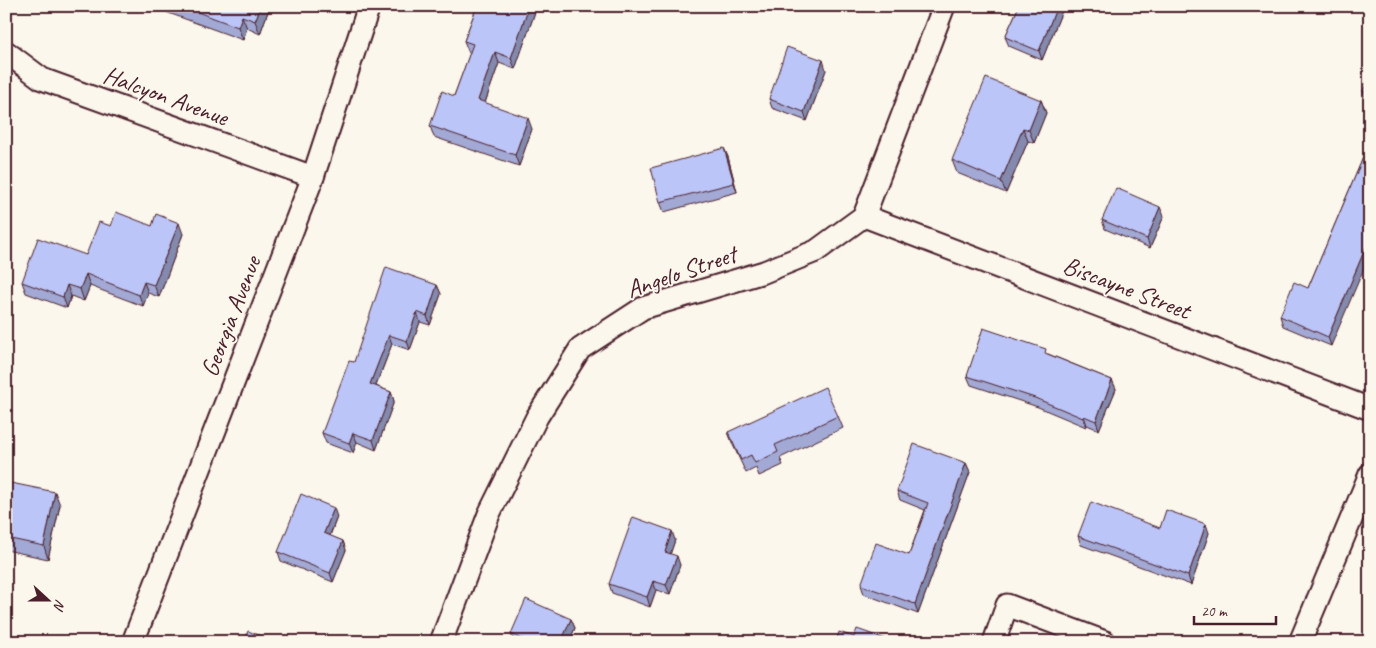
<svg xmlns="http://www.w3.org/2000/svg" width="1376" height="648" viewBox="0 0 1376 648" font-family="Caveat,sans-serif">
<rect width="100%" height="100%" fill="#fbf7ec"/>
<filter id="ink" filterUnits="userSpaceOnUse"><feTurbulence type="fractalNoise" baseFrequency=".02" numOctaves="2"/><feDisplacementMap in="SourceGraphic" scale="10" xChannelSelector="R" yChannelSelector="G"/><feConvolveMatrix kernelMatrix="1 2 1 2 8 2 1 2 1" color-interpolation-filters="sRGB"/></filter>
<g filter="url(#ink)">
<g fill="none" stroke-linecap="round" stroke-linejoin="round">
<defs>
<g id="street">
<polyline points="6,52 42,79 313,177"/>
<polyline points="864,216 1370,409"/>
<polyline points="133,642 313,177 369,6"/>
<polyline points="441,642 489,514 537,417 580,349 643,308 764,272 816,251 864,216 944,6"/>
<polyline points="994,642 1007,605 1105,642"/>
<polyline points="1300,642 1370,474"/>
</g>
</defs>
<!-- street casing -->
<use href="#street" stroke="#4a1f2b" stroke-width="25"/>
<!-- street -->
<use href="#street" stroke="#fbf7ec" stroke-width="21"/>
</g>
<!-- wall -->
<g fill="#a2a9d4" stroke="#4a1f2b">
<polygon points="161,6 270,6 260,34 247,28 243,40 163,11"/>
<polygon points="477,6 533,6 535,12 515,69 499,63 485,103 532,129 519,166 434,137 430,126 454,96 470,53 469,53 464,41"/>
<polygon points="820,6 834,6 832,11"/>
<polygon points="1019,6 1064,6 1042,60 1009,46 1005,37"/>
<polygon points="826,70 807,121 772,108 769,99"/>
<polygon points="1370,76 1370,102 1366,100 1363,91"/>
<polygon points="1041,100 1046,113 1034,143 1028,141 1006,193 957,173 952,160"/>
<polygon points="1370,141 1331,346 1283,326 1280,316 1308,288"/>
<polygon points="724,148 728,157 737,192 664,212 660,202"/>
<polygon points="1164,216 1150,248 1105,229 1102,220"/>
<polygon points="111,226 152,226 183,234 159,297 148,293 143,306 90,286 84,301 71,296 67,308 26,293 22,282 86,255"/>
<polygon points="437,285 441,294 430,325 420,322 410,350 392,344 376,386 391,392 394,401 376,450 357,442 353,453 326,443 322,433 354,362"/>
<polygon points="1048,354 1112,380 1116,389 1099,430 1087,425 1086,427 1038,407 971,385 967,376"/>
<polygon points="838,416 843,428 780,458 783,465 759,476 756,468 746,473 733,445 728,432"/>
<polygon points="966,463 970,472 918,614 864,594 861,585 909,555 925,510 900,500 897,491"/>
<polygon points="6,482 60,505 48,559 6,550"/>
<polygon points="337,517 330,536 343,541 346,550 333,582 281,561 278,552"/>
<polygon points="1160,528 1209,533 1191,585 1081,545 1078,536"/>
<polygon points="675,540 670,554 680,565 670,594 656,590 650,607 612,593 609,584"/>
<polygon points="571,619 575,628 569,642 514,642 511,634"/>
</g>
<!-- shaded-wall -->
<g fill="#848aad" stroke="#4a1f2b">
<polygon points="261,6 270,6 260,34 255,21"/>
<polygon points="529,6 533,6 535,12 515,69 511,58"/>
<polygon points="830,6 834,6 832,11"/>
<polygon points="1057,6 1064,6 1042,60 1039,51"/>
<polygon points="242,16 247,28 243,40 238,27"/>
<polygon points="495,52 499,63 482,111 478,100"/>
<polygon points="823,60 826,70 807,121 804,112"/>
<polygon points="1041,100 1046,113 1034,143 1029,130"/>
<polygon points="528,118 532,129 519,166 515,155"/>
<polygon points="1023,128 1028,141 1006,193 1001,181"/>
<polygon points="724,148 728,157 737,192 734,183"/>
<polygon points="1160,207 1164,216 1150,248 1147,239"/>
<polygon points="179,223 183,234 159,297 154,285"/>
<polygon points="1370,237 1370,254 1331,346 1328,337"/>
<polygon points="86,274 90,286 84,301 80,289"/>
<polygon points="144,282 148,293 143,306 139,295"/>
<polygon points="67,285 71,296 67,308 63,297"/>
<polygon points="437,285 441,294 430,325 427,316"/>
<polygon points="417,312 420,322 410,350 407,341"/>
<polygon points="389,335 392,344 373,393 370,384"/>
<polygon points="1112,380 1116,389 1099,430 1096,421"/>
<polygon points="391,392 394,401 376,450 373,440"/>
<polygon points="1084,416 1087,425 1086,427 1083,418"/>
<polygon points="353,433 357,442 353,453 349,443"/>
<polygon points="966,463 970,472 918,614 915,604"/>
<polygon points="55,492 60,505 48,559 44,546"/>
<polygon points="334,508 337,517 327,542 324,533"/>
<polygon points="1206,524 1209,533 1191,585 1188,576"/>
<polygon points="672,531 675,540 668,561 665,552"/>
<polygon points="343,541 346,550 333,582 330,573"/>
<polygon points="677,556 680,565 670,594 666,585"/>
<polygon points="653,581 656,590 650,607 647,597"/>
<polygon points="571,619 575,628 569,642 561,642"/>
</g>
<!-- building -->
<g fill="#bcc5f7" stroke="#4a1f2b">
<polygon points="181,6 261,6 255,21 242,16 238,27"/>
<polygon points="477,6 529,6 511,58 495,52 478,100 528,118 515,155 430,126 442,91 454,96 473,44 464,41"/>
<polygon points="1019,6 1057,6 1039,51 1005,37"/>
<polygon points="787,47 823,60 804,112 769,99"/>
<polygon points="1370,76 1370,94 1363,91"/>
<polygon points="986,78 1041,100 1029,130 1023,128 1001,181 952,160"/>
<polygon points="1370,141 1370,227 1369,230 1370,231 1370,237 1328,337 1280,316 1294,282 1308,288"/>
<polygon points="724,148 734,183 660,202 651,168"/>
<polygon points="1116,188 1160,207 1147,239 1102,220"/>
<polygon points="116,212 152,226 156,214 179,223 154,285 144,282 139,295 86,274 80,289 67,285 63,297 22,282 38,238 86,255 99,222 111,226"/>
<polygon points="386,267 437,285 427,316 417,312 407,341 389,335 370,384 391,392 373,440 353,433 349,443 322,433 349,361 354,362"/>
<polygon points="983,328 1046,349 1045,353 1112,380 1096,421 1084,416 1083,418 1035,398 967,376"/>
<polygon points="825,387 838,416 775,445 778,452 755,463 751,455 741,460 728,432"/>
<polygon points="914,444 966,463 915,604 861,585 876,543 909,555 928,503 897,491"/>
<polygon points="6,482 55,492 44,546 6,538"/>
<polygon points="301,494 334,508 324,533 343,541 330,573 278,552"/>
<polygon points="1091,502 1160,528 1166,510 1206,524 1188,576 1078,536"/>
<polygon points="633,517 672,531 665,552 677,556 666,585 653,581 647,597 609,584"/>
<polygon points="526,599 571,619 561,642 530,642 511,634"/>
<polygon points="857,629 894,642 836,642 839,632 854,637"/>
<polygon points="248,631 276,642 244,642"/>
</g>
</g>
<g text-anchor="middle" stroke-width="4" stroke-linejoin="round" paint-order="stroke">
<!-- street labels -->
<g font-size="25" fill="#4a1f2b" stroke="#fbf7ec">
<text transform="translate(166 95) rotate(20)" y="9">Halcyon Avenue</text>
<text transform="translate(681 271) rotate(-19)" y="9">Angelo Street</text>
<text transform="translate(1127 287) rotate(21)" y="9">Biscayne Street</text>
<text transform="translate(230 316) rotate(-69)" y="9">Georgia Avenue</text>
</g>
</g>
<!-- margin -->
<rect width="1376" height="648" fill="none" stroke="#fbf7ec" stroke-width="25"/>
<rect x="12" y="12" width="1351" height="623" fill="none" stroke="#4a1f2b" stroke-width="2" filter="url(#ink)"/>
<!-- north arrow -->
<g transform="translate(48 600) rotate(111)" stroke="#fbf7ec" stroke-width="4" paint-order="stroke">
<path d="M0-4L9 19L0 12L-9 19Z" fill="#4a1f2b"/>
<text y="-8" font-size="14" font-weight="bold" text-anchor="middle" fill="#4a1f2b">N</text>
</g>
<!-- scale -->
<path d="M1194 616v8h82v-8" fill="none" stroke="#4a1f2b" stroke-width="2.5"/>
<text x="1201" y="616" font-size="15" fill="#4a1f2b" stroke="#fbf7ec" stroke-width="4" paint-order="stroke">20 m</text>
</svg>
